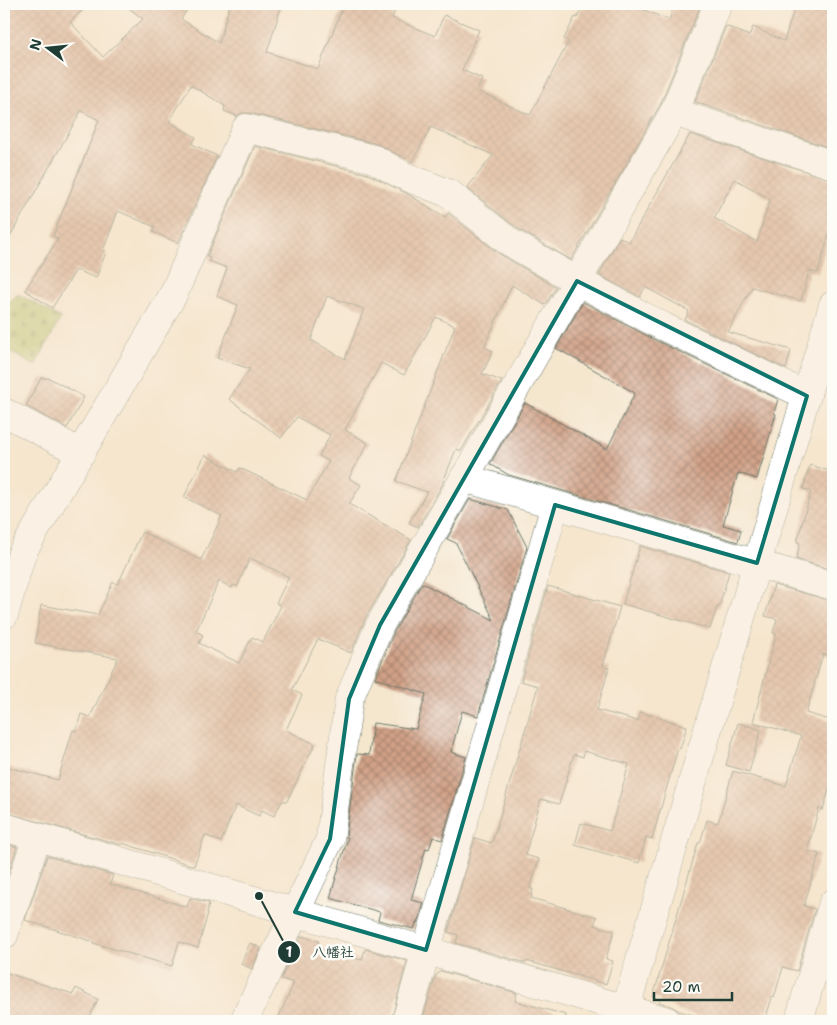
<svg xmlns="http://www.w3.org/2000/svg" width="837" height="1025" viewBox="0 0 837 1025" font-family="'Shantell Sans','Klee One',sans-serif">
<defs>
<pattern id="cemetery-stones" width="16" height="16" patternUnits="userSpaceOnUse" patternTransform="scale(1.25)"><rect width="16" height="16" fill="#afbd60"/><path d="M2 7V4a2 2 0 0 1 4 0v3zM10 15v-3a2 2 0 0 1 4 0v3z" fill="#8e9b50"/></pattern>
<pattern id="building-cross-hatch" width="8" height="8" patternUnits="userSpaceOnUse" patternTransform="scale(1.25)"><rect width="8" height="8" fill="#d1a187"/><path d="M0 0l8 8M0 8l8-8" fill="none" stroke="#a9846f"/></pattern>
</defs>
<rect width="100%" height="100%" fill="#fdfcf7"/>
<filter id="ink" filterUnits="userSpaceOnUse"><feTurbulence type="fractalNoise" baseFrequency=".02" numOctaves="2"/><feDisplacementMap in="SourceGraphic" scale="10" xChannelSelector="R" yChannelSelector="G"/><feConvolveMatrix kernelMatrix="1 2 1 2 8 2 1 2 1" color-interpolation-filters="sRGB"/></filter>
<filter id="wash" filterUnits="userSpaceOnUse"><feTurbulence type="fractalNoise" baseFrequency=".0096" numOctaves="4" result="noise"/><feDisplacementMap in="SourceGraphic" scale="20" xChannelSelector="R" yChannelSelector="G"/><feGaussianBlur stdDeviation="1.12" result="paint"/><feColorMatrix in="noise" values="0 0 0 0 0 0 0 0 0 0 0 0 0 0 0 0 0 1.4 0 .05"/><feComposite in="paint" operator="in"/></filter>
<g filter="url(#wash)">
<rect width="100%" height="100%" fill="#f5e6ce"/>
<!-- cemetery -->
<polygon fill="url(#cemetery-stones)" stroke="#677d4a" points="18,294 61,318 35,366 6,349 4,350 4,307"/>
<g id="blocks">
<!-- building -->
<g fill="url(#building-cross-hatch)" fill-rule="evenodd">
<polygon points="4,4 89,4 70,22 103,57 143,19 124,4 191,4 181,19 219,43 230,4 282,4 267,52 318,69 344,4 398,4 392,18 435,36 444,15 479,30 462,70 482,79 477,91 530,115 569,41 564,39 575,17 577,18 584,4 629,4 669,20 675,4 701,4 660,105 571,260 517,228 467,188 493,155 431,127 412,162 378,144 250,113 243,113 237,116 224,111 225,106 191,85 169,122 196,137 192,144 217,156 178,243 153,232 155,227 118,211 103,251 106,252 96,278 76,270 52,308 25,290 58,239 53,236 99,120 81,111 4,247"/>
<polygon points="796,4 833,4 833,149 695,102 726,26 749,36 753,27 784,41"/>
<path d="M690,134L833,180V220L818,273L809,271L801,301L752,287L728,332L791,350L786,369L685,320L689,311L645,287L640,297L599,275L620,237L629,242ZM735,179L770,199L757,242L714,218Z"/>
<path d="M255,146L368,174L406,193L445,217L448,213L498,253L556,287L545,305L512,285L484,347L493,351L482,374L502,381L461,451L456,449L442,485L418,527L409,523L427,492L396,481L455,326L436,317L404,375L381,363L345,430L368,443L349,478L361,485L349,504L411,540L366,617L351,653L318,639L292,690L302,695L286,730L315,744L287,801H282L274,816L262,810L259,816L236,805L221,842L205,835L194,866L122,843V845L4,812V766L58,780L73,730L76,731L81,714L90,717L118,658L35,643L41,605L98,615L113,582L118,584L142,532L201,560L222,516L184,497L205,455L237,472L240,468L307,500L329,461L319,456L330,435L297,417L281,438L229,399L250,369L217,358L238,305L217,296L227,268L209,261L210,258L207,256ZM327,296L364,309L345,359L311,340ZM250,558L289,577L276,603L281,606L263,642L252,637L239,663L199,643L203,635L196,631L219,581L232,588L233,585L237,587Z"/>
<polygon points="583,302 657,341 778,399 774,413 776,414 757,479 738,473 723,525 741,530 738,542 509,475 490,464 525,403 607,449 635,393 556,348"/>
<polygon points="41,378 49,378 84,397 67,428 26,406"/>
<polygon points="810,465 833,472 833,570 796,559 800,543 797,542 811,491 803,489"/>
<polygon points="470,499 508,510 527,547 478,716 462,711 451,752 466,757 442,840 433,837 429,849 426,848 411,900 424,903 418,923 416,923 414,929 378,920 380,912 330,898 348,837 346,837 357,754 369,755 373,723 416,729 426,694 375,678 394,632 422,583 494,620 456,543 447,539"/>
<polygon points="640,546 729,572 719,607 717,607 710,629 623,604"/>
<polygon points="774,585 833,601 833,657 823,654 806,713 833,721 833,776 823,810 819,808 807,851 819,854 804,906 815,909 797,971 783,967 774,998 772,997 765,1021 715,1021 679,1011 671,1006 659,1002 660,999 653,997 698,843 700,843 707,820 718,823 733,771 786,786 801,736 753,722 776,634 773,633 777,619 765,616"/>
<polygon points="548,586 620,607 603,666 609,668 597,710 638,721 640,712 687,726 680,749 678,748 652,839 646,837 639,863 575,845 581,823 610,831 629,764 584,751 583,757 574,754 559,804 541,799 525,855 539,859 530,889 533,889 531,898 597,917 594,925 614,931 606,959 613,961 606,984 527,961 526,963 456,943 458,935 448,932 475,838 492,843 522,741 538,686 521,681"/>
<polygon points="738,723 761,730 749,772 726,765"/>
<polygon points="4,843 17,847 4,887"/>
<polygon points="47,856 113,875 110,884 187,907 190,898 209,903 207,913 208,913 198,948 179,942 172,966 93,943 94,942 25,920"/>
<polygon points="301,936 319,941 317,948 362,960 365,949 407,961 391,1021 277,1021 294,983 281,979"/>
<polygon points="250,943 261,948 252,969 241,964"/>
<polygon points="833,959 833,982 827,980"/>
<polygon points="441,971 517,993 515,1001 566,1015 565,1021 422,1021 436,975"/>
<polygon points="4,972 73,994 76,988 98,999 88,1021 4,1021"/>
</g>
</g>
</g>
<g filter="url(#ink)">
<use href="#blocks" fill-opacity="0" stroke="#6a786a" stroke-width="1"/>
<g fill="none" stroke-linecap="round" stroke-linejoin="round">
<defs>
<g id="minor">
<polyline points="674,112 833,165"/>
<polyline points="4,412 81,453"/>
<polyline points="464,478 833,586"/>
<polyline points="4,615 22,553 173,295 246,128 374,159 402,175 450,194 508,241 577,281 664,327 807,396"/>
<polyline points="4,827 667,1021"/>
<polyline points="4,935 37,837"/>
<polyline points="244,1021 330,839 349,699 380,625 674,112 718,4"/>
<polyline points="406,1021 555,505"/>
<polyline points="622,1021 833,305"/>
<polyline points="799,1021 833,903"/>
</g>
</defs>
<!-- minor casing -->
<use href="#minor" stroke="#6a786a" stroke-width="29"/>
<!-- minor -->
<use href="#minor" stroke="#fff" stroke-width="28"/>
</g>
</g>
<!-- marked area -->
<path d="M0 0H837V1025H0ZM577,281L807,396L757,563L555,505L426,950L295,912L330,839L349,699L380,625Z" fill="#f5e6ce" fill-opacity=".55" fill-rule="evenodd"/>
<path fill="none" stroke="#0f766e" stroke-width="4" stroke-linejoin="round" d="M577,281L807,396L757,563L555,505L426,950L295,912L330,839L349,699L380,625Z"/>
<!-- callouts -->
<path fill="none" stroke="#1f3d34" stroke-width="2" d="M259 896L289 952"/>
<g fill="#1f3d34" stroke="#fdfcf7" stroke-width="2">
<circle cx="259" cy="896" r="5"/>
<circle cx="289" cy="952" r="12"/>
</g>
<g font-size="15" text-anchor="middle" font-weight="bold" fill="#fff">
<text x="289" y="957">1</text>
</g>
<g font-size="14" text-anchor="middle" font-weight="bold" fill="#1f3d34" stroke="#fdfcf7" stroke-width="5" stroke-linejoin="round" paint-order="stroke">
<text x="333" y="957">八幡社</text>
</g>
<!-- margin -->
<rect width="837" height="1025" fill="none" stroke="#fdfcf7" stroke-width="20"/>
<!-- north arrow -->
<g transform="translate(48 48) rotate(286)" stroke="#fdfcf7" stroke-width="4" paint-order="stroke">
<path d="M0-4L9 19L0 12L-9 19Z" fill="#1f3d34"/>
<text y="-8" font-size="14" font-weight="bold" text-anchor="middle" fill="#1f3d34">N</text>
</g>
<!-- scale -->
<path d="M654 992v8h78v-8" fill="none" stroke="#1f3d34" stroke-width="2.5"/>
<text x="662" y="992" font-size="15" fill="#1f3d34" stroke="#fdfcf7" stroke-width="4" paint-order="stroke">20 m</text>
</svg>
